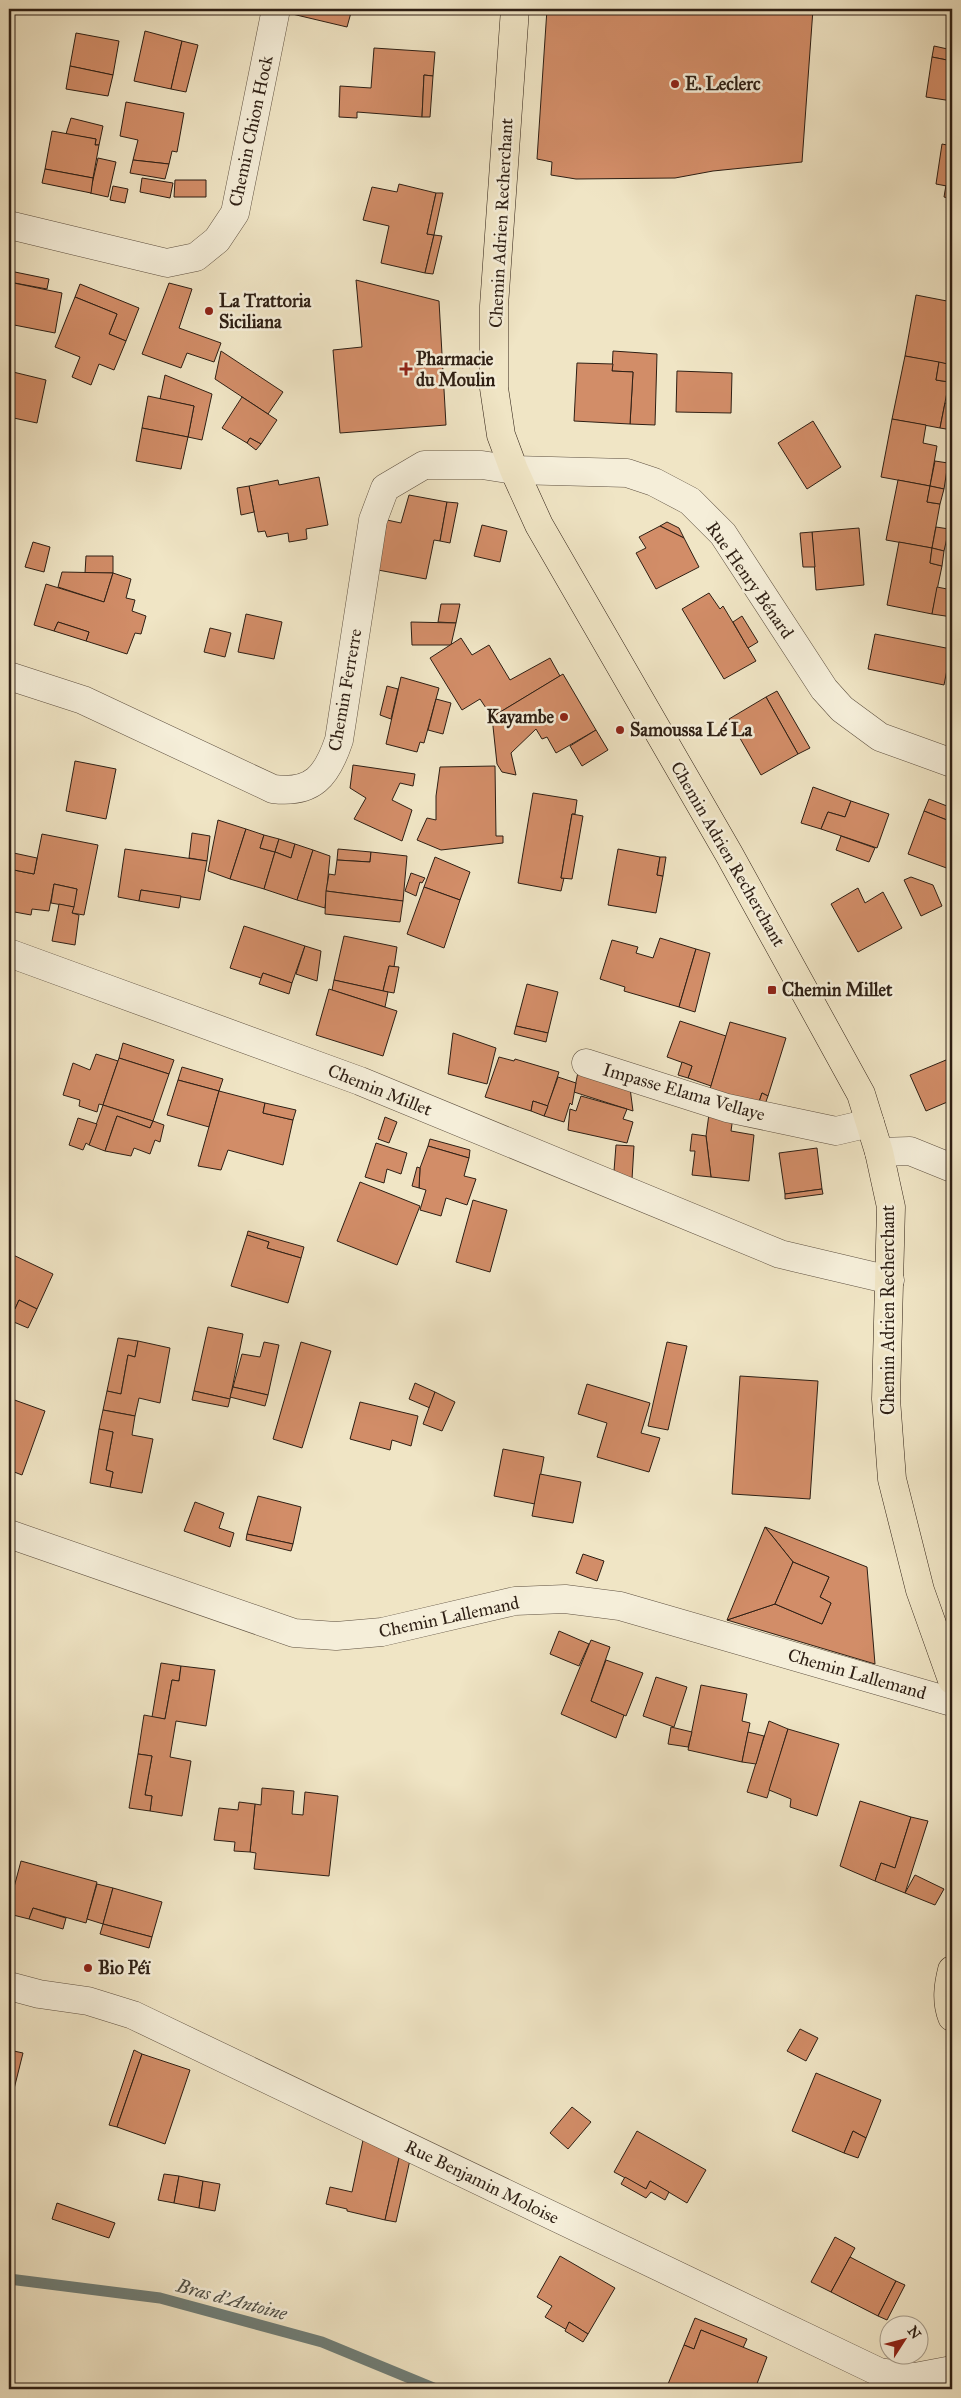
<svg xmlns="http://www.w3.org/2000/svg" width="961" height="2398" viewBox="0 0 961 2398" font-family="'IM FELL Great Primer',serif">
<rect width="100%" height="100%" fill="#f0e5c5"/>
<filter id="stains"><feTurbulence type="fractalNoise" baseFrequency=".004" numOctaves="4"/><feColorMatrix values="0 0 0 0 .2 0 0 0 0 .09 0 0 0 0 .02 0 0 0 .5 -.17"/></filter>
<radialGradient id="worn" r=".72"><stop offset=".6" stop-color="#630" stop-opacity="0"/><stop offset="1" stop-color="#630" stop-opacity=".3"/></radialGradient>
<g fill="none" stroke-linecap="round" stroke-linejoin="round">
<!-- stream -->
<polyline stroke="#6f7e78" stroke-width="11" points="9,2279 160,2298 322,2342 436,2389"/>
</g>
<!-- building -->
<g fill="#d28d68" stroke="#2e1f14">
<polygon points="289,9 352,9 347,27 288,13"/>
<polygon points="547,9 813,9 802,162 713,171 675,178 576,179 551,175 552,162 537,159"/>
<polygon points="145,31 182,41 171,89 134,81"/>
<polygon points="76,33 119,41 113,75 70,66"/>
<polygon points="182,41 198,45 186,92 171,89"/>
<polygon points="934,46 952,50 952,61 932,57"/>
<polygon points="374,48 435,52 433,76 424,75 422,117 357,112 357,118 339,117 340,86 371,88"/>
<polygon points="932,57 952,61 952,101 926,97"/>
<polygon points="70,66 113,75 108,96 66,89"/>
<polygon points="424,75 433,76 430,117 422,117"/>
<polygon points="126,102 184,113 177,152 172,151 169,164 133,160 138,140 120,136"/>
<polygon points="71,118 103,126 99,145 95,145 96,139 66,134"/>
<polygon points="52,131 96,139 95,145 99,145 93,178 45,169"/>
<polygon points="942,144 952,146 952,187 936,184"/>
<polygon points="98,158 116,162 108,197 90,193"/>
<polygon points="133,160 169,164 165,179 130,173"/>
<polygon points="45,169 93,178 91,193 42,183"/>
<polygon points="142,178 173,183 170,198 140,192"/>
<polygon points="175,180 206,180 206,197 174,197"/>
<polygon points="399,184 436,193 427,234 434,235 425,273 381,263 389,226 363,220 372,187 397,192"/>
<polygon points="946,185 952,187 952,199 944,197"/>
<polygon points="113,186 128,189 125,203 110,200"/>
<polygon points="436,193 443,193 434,235 427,234"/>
<polygon points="434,235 442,236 433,274 425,273"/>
<polygon points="10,271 49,279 47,289 9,282"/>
<polygon points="356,280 439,301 446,425 340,433 333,350 362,347"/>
<polygon points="9,282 62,293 55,333 9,324"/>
<polygon points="169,283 192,289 179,328 221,343 214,362 187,353 181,368 142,354"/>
<polygon points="80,284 139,308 126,341 109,334 117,314 75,297"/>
<polygon points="916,295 952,302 950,319 952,320 952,365 905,356"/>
<polygon points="75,297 117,314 109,334 126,341 114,370 99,364 91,385 72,377 80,357 55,347"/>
<polygon points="221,351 283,392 268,414 215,379"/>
<polygon points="613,351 657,354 655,425 630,424 633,372 612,371"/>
<polygon points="905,356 939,362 936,380 949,382 940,428 892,419"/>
<polygon points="939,362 952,365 949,382 936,380"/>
<polygon points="577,363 613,364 612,371 633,372 630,424 574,421"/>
<polygon points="9,371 46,380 37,423 9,417"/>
<polygon points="677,371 732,373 731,413 676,412"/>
<polygon points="165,375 212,394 202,440 188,437 194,406 160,399"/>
<polygon points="148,396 194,406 188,437 142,428"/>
<polygon points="242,397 277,420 261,444 250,438 247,443 222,428"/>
<polygon points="945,403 952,404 952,430 940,428"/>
<polygon points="892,419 926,425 923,443 937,446 930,486 881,477"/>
<polygon points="813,421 841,467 807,489 778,443"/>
<polygon points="142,428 188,437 181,469 136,461"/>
<polygon points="250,438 261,444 256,450 247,443"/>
<polygon points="935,461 948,463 944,489 930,486"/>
<polygon points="319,477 328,525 306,529 307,539 289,542 288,533 267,537 265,531 258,532 249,486 278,480 279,485"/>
<polygon points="898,480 930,486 927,502 940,504 932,548 886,540"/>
<polygon points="249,486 254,512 241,515 237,488"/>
<polygon points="930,486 944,489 940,504 927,502"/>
<polygon points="409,495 447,502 440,541 434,540 426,579 378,570 387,520 401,523"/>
<polygon points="447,502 458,503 450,543 440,541"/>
<polygon points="667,522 679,528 684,538 660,526"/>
<polygon points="482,525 507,531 500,562 474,556"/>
<polygon points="660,526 684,538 699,567 656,589 636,553 646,548 639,537"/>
<polygon points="936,527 949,529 944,551 932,548"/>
<polygon points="859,528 864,585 816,590 812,532"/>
<polygon points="812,532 815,567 803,567 800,533"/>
<polygon points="33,542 50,547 44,572 25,567"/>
<polygon points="899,542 932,548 930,563 942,566 932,614 887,605"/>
<polygon points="932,548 944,551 942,566 930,563"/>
<polygon points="86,556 113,556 113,573 85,573"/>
<polygon points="62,572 113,573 104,602 58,587"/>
<polygon points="113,573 131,579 126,598 135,600 132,611 146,616 141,634 135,633 127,654 86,641 89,632 58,622 54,631 34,625 46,584 104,602"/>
<polygon points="937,587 952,590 952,617 932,614"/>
<polygon points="709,593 720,609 723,606 756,661 724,679 682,609"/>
<polygon points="441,604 460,604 456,623 438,622"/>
<polygon points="246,614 282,622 274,659 238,652"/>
<polygon points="742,616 758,642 748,648 733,622"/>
<polygon points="58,622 89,632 86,641 54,631"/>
<polygon points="411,622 456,623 451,645 412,645"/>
<polygon points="210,628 231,633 225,657 204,652"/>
<polygon points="875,634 951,649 944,685 868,669"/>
<polygon points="461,638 472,655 489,645 510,680 550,658 560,676 492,717 480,699 462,710 430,658"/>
<polygon points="563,674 596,730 556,753 547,737 542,739 536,729 511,753 516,775 502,772 497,764 492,717"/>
<polygon points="401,677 439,688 424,743 420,742 417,752 386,744"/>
<polygon points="387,686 398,689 391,719 380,715"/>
<polygon points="777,691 810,748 798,754 766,697"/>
<polygon points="766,697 798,754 761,775 729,719"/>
<polygon points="436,699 451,703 443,734 428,730"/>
<polygon points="596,730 608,750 582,766 570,746"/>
<polygon points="75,761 116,769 106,819 66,811"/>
<polygon points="353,765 415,774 413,786 400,783 392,800 412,810 402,841 354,819 366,798 350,788"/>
<polygon points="495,766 496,836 503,836 503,843 441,850 417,840 427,818 436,820 436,796 440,767"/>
<polygon points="813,787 851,801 845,817 828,812 821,829 801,823"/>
<polygon points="533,793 577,800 575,814 572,814 561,878 564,878 561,891 518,883"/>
<polygon points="929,799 952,808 952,822 924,811"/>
<polygon points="851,801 889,814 877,848 821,829 828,812 845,817"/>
<polygon points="924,811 952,822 952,870 908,854"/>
<polygon points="572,814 583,816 572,879 561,878"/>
<polygon points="218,820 246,829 230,879 208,871"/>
<polygon points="246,829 264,835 260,848 275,852 264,889 230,879"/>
<polygon points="192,833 210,836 207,861 189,858"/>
<polygon points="42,834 98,845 84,915 72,913 77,889 54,884 49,911 32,909 31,915 9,911 9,869 34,874"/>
<polygon points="264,835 279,839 275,852 260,848"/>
<polygon points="841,836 875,848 869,862 836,850"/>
<polygon points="279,839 295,844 291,858 275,852"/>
<polygon points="295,844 313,850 297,900 264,889 275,852 291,858"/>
<polygon points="125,849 207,861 200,900 141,890 139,901 118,897"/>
<polygon points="338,849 371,852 370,862 337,860"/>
<polygon points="618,849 660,857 657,875 663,876 656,913 608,905"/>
<polygon points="313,850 330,856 325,908 297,900"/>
<polygon points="9,852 37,858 34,874 9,869"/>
<polygon points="371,852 407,856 403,901 326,891 329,874 335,875 337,860 370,862"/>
<polygon points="435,857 470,872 460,900 424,887"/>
<polygon points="660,857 666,857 663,876 657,875"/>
<polygon points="411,873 425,878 422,883 420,882 416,896 405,891"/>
<polygon points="911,877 933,885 942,906 921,916 904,880"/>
<polygon points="54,884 77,889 74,907 51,903"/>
<polygon points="424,887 460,900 444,948 407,934"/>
<polygon points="858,888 865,903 883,892 902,928 858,952 831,904"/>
<polygon points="141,890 181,896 179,908 139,901"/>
<polygon points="326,891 403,901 400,922 325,914"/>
<polygon points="59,904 74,907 72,913 79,915 75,945 52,941"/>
<polygon points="952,907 952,926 947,925"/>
<polygon points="244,926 305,946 292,983 263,973 261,978 230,968"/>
<polygon points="344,936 397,947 394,967 389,966 383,991 334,980"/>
<polygon points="660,938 696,949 679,1007 624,991 625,987 600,979 612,940 638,947 636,953 653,958"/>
<polygon points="305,946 321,951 317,981 296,974"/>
<polygon points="696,949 710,953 695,1012 679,1007"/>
<polygon points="389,966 399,967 394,993 383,991"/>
<polygon points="263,973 292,983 289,994 259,984"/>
<polygon points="334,980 388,992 385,1007 332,990"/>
<polygon points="527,984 558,992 548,1033 516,1026"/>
<polygon points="329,989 397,1011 383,1056 316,1035"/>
<polygon points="680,1021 726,1036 711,1086 688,1078 692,1066 667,1057"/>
<polygon points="730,1022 786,1038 768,1096 762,1093 758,1105 710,1089"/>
<polygon points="516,1026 548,1033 546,1042 514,1034"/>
<polygon points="453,1033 496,1048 487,1084 448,1074"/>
<polygon points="123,1043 174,1060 169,1074 119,1058"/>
<polygon points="96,1054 118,1061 103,1105 99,1104 97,1112 79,1106 80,1100 63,1095 73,1063 90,1070"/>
<polygon points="499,1057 514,1061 515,1059 559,1072 548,1106 533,1101 531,1111 485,1097"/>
<polygon points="952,1057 952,1075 946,1060"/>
<polygon points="119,1058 169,1074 153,1121 103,1105"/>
<polygon points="946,1060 952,1075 952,1100 926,1111 910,1075"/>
<polygon points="682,1062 692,1066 688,1078 678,1075"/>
<polygon points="182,1067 223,1079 219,1091 178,1080"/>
<polygon points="578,1072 630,1088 633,1111 574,1092"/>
<polygon points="558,1077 576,1083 572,1105 570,1103 564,1122 544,1116"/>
<polygon points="178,1080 219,1091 209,1127 167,1115"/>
<polygon points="219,1091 265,1103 263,1113 293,1120 283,1165 228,1150 221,1170 198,1166"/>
<polygon points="762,1093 768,1096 764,1107 758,1105"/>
<polygon points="581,1096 627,1109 623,1119 633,1122 627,1143 568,1130 570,1109 576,1111"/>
<polygon points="533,1101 548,1106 544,1116 531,1111"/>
<polygon points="265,1103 296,1110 293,1120 263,1113"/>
<polygon points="103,1105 153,1121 150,1128 117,1116 105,1151 89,1145"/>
<polygon points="709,1114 733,1117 731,1131 754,1135 749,1181 711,1177 706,1136"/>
<polygon points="117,1116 150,1128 153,1121 164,1125 160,1142 155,1140 150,1154 134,1148 131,1156 105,1151"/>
<polygon points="385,1117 397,1122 389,1143 378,1139"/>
<polygon points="78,1118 97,1124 89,1145 86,1143 83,1150 69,1145"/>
<polygon points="692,1134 706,1136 711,1177 692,1175 695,1151 690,1151"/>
<polygon points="430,1139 470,1150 469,1158 428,1146"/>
<polygon points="376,1143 407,1153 401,1174 387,1169 384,1183 365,1177"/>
<polygon points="616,1145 634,1146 632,1179 614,1171"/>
<polygon points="428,1146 469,1158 464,1176 476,1179 467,1205 446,1198 441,1216 420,1210 426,1190 419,1188 420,1168"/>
<polygon points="817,1148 822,1189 785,1194 779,1153"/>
<polygon points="417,1167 420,1168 419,1188 412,1186"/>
<polygon points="360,1182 420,1206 397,1265 337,1241"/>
<polygon points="822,1189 823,1194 785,1199 785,1194"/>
<polygon points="473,1200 507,1210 490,1272 456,1262"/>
<polygon points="952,1222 952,1265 949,1265"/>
<polygon points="248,1231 304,1247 301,1258 267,1248 269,1242 247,1235"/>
<polygon points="247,1235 269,1242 267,1248 301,1258 288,1303 231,1286"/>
<polygon points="9,1253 53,1274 37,1309 19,1300 15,1309 9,1306"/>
<polygon points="949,1265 952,1265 952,1282 948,1282"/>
<polygon points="19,1300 37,1309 28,1328 9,1320 9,1306 15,1309"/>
<polygon points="208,1327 243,1334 230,1399 194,1391"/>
<polygon points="118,1338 138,1341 135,1357 128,1355 121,1394 107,1391"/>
<polygon points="138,1341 170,1348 160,1403 139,1398 135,1416 103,1410 107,1391 121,1394 128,1355 135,1357"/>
<polygon points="264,1342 279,1345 268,1395 233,1387 242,1354 260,1357"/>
<polygon points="301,1342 331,1351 302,1448 273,1439"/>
<polygon points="667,1342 687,1346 668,1430 648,1426"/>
<polygon points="740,1376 818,1381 810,1499 732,1494"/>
<polygon points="415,1383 435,1392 430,1408 409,1399"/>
<polygon points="587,1384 650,1403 641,1433 660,1438 649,1472 597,1457 607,1423 578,1414"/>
<polygon points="233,1387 268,1395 265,1406 230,1397"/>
<polygon points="194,1391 230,1399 228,1407 192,1400"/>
<polygon points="435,1392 455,1402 442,1431 423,1424"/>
<polygon points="9,1398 45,1411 22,1475 9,1470"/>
<polygon points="360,1402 418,1416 411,1446 392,1440 390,1450 350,1439"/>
<polygon points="103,1410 135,1416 132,1435 153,1439 142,1493 110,1487 113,1472 106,1470 113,1432 99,1429"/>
<polygon points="99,1429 113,1432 106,1470 113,1472 110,1487 90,1483"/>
<polygon points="503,1449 544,1457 535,1504 494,1496"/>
<polygon points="540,1474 581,1482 573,1523 532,1516"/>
<polygon points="258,1496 301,1507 293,1544 247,1534"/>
<polygon points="195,1502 224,1513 219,1528 234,1533 230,1547 184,1531"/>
<polygon points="765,1527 867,1567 875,1664 727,1620 775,1604 822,1624 831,1603 820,1597 829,1577 793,1562"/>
<polygon points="765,1527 793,1562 775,1604 727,1620"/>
<polygon points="247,1534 293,1544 291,1551 246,1540"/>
<polygon points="583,1554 604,1561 597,1581 576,1573"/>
<polygon points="793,1562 829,1577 820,1597 831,1603 822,1624 775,1604"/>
<polygon points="559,1631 589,1644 579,1666 550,1654"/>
<polygon points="591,1640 610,1647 591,1701 624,1715 616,1738 561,1714"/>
<polygon points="606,1660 643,1673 626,1716 591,1701"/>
<polygon points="161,1663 181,1666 179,1681 172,1680 165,1719 152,1717"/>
<polygon points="181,1666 215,1670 206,1726 176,1721 170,1757 191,1761 182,1816 150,1811 152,1796 145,1795 152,1756 138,1754 144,1715 165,1719 172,1680 179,1681"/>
<polygon points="656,1677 687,1687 674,1727 643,1716"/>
<polygon points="701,1685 747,1694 742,1721 750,1723 742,1762 688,1750"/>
<polygon points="769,1721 788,1729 767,1798 747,1792"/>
<polygon points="671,1727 692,1732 688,1747 668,1744"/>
<polygon points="788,1729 839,1744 817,1816 790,1807 791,1799 769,1790"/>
<polygon points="748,1732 764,1736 756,1764 742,1762"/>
<polygon points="138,1754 152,1756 145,1795 152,1796 150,1811 129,1808"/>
<polygon points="262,1788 294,1791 292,1814 303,1815 305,1792 338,1796 329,1876 254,1869 256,1853 250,1852 255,1804 261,1805"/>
<polygon points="860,1801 911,1817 895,1868 881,1863 875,1881 840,1866"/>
<polygon points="239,1802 255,1804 250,1852 234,1851 235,1842 214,1840 219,1808 238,1810"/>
<polygon points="911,1817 928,1821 905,1893 875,1881 881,1863 895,1868"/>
<polygon points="21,1861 97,1882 86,1923 33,1908 29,1919 9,1914 9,1906"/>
<polygon points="915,1875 944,1889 935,1905 905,1893"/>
<polygon points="97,1884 113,1888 103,1924 87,1919"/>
<polygon points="113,1888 162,1902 152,1937 103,1924"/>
<polygon points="33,1908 66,1918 63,1929 29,1919"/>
<polygon points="103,1924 152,1937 149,1948 100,1934"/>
<polygon points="800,2029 818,2038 806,2061 787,2051"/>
<polygon points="9,2050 23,2053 9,2109"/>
<polygon points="134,2050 142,2054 117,2127 109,2125"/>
<polygon points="142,2054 190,2070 165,2144 117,2127"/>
<polygon points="816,2073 881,2100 866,2138 853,2131 844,2153 792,2131"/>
<polygon points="572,2107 591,2122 568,2149 550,2133"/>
<polygon points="637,2131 706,2170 687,2203 650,2181 646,2189 614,2172"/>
<polygon points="853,2131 866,2138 858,2158 844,2153"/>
<polygon points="363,2140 401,2149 385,2220 347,2211 347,2209 326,2204 330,2187 352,2192"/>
<polygon points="401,2149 412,2151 396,2222 385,2220"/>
<polygon points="164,2174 179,2176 174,2203 158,2200"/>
<polygon points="179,2176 203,2181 199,2208 174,2203"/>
<polygon points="625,2177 646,2189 650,2181 669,2192 665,2200 651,2192 646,2198 621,2184"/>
<polygon points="203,2181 220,2184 215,2211 199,2208"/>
<polygon points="57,2203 115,2223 109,2238 52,2219"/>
<polygon points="835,2237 855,2248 831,2292 811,2282"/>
<polygon points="560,2256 615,2288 588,2334 569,2322 567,2330 545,2317 552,2306 537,2297"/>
<polygon points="850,2257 896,2281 878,2316 831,2292"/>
<polygon points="896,2281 905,2285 887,2320 878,2316"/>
<polygon points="695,2318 747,2339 743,2348 701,2330 694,2349 684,2345"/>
<polygon points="569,2322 588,2334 583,2342 565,2331"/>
<polygon points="701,2330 767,2357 755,2389 730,2389 720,2385 718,2389 666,2389 684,2345 694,2349"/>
</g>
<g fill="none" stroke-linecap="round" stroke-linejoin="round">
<defs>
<g id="minor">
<polyline points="9,225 167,263 196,257 217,240 235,213 276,9"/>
<path d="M9,676L83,700L273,789C313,794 327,776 339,740L373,520L385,488L424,465H482L514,470L627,473L654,482L690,501L723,534L824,689L842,709L880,737L952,763"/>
<polyline points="9,953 360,1081 780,1254 890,1280"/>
<polyline points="586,1063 727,1108 836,1131 870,1123"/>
<polyline points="879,1152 910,1151 952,1168"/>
<polyline points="9,1534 294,1633 336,1636 382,1632 515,1601 565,1599 620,1606 952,1702"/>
<polyline points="9,1986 39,1994 88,2001 133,2015 879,2372 915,2377 952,2370"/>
</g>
<g id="major">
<polyline points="515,9 494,306 494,388 501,435 514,470 539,525 729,854 861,1094 879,1152 891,1207 886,1399 892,1479 920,1590 952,1680"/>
<path d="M952,1970C948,1986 946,2001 952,2017"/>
</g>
</defs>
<!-- minor casing -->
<use href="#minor" stroke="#5e5040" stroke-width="29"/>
<!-- major casing -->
<use href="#major" stroke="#2e1f14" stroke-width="29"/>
<!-- minor -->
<use href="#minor" stroke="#f5eed9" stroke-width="28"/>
<!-- major -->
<use href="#major" stroke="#f0e5c5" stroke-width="28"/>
</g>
<!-- markers -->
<g fill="#8f2418" stroke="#f5eed9" stroke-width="2">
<circle cx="675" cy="84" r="5"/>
<circle cx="209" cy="311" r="5"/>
<path d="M403.5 361.5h5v5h5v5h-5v5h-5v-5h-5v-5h5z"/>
<circle cx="564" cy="717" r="5"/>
<circle cx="620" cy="730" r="5"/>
<rect x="767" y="985" width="10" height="10" rx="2.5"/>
<circle cx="88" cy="1968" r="5"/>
</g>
<g text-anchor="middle" stroke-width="5" stroke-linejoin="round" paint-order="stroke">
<!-- poi labels -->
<g font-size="18" font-weight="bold" fill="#2e1f14" stroke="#f5eed9" text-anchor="start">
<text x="685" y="90">E. Leclerc</text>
<text x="219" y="307">La Trattoria<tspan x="219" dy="21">Siciliana</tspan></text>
<text x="416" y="365">Pharmacie<tspan x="416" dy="21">du Moulin</tspan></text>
<text x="554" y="723" text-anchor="end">Kayambe</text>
<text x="630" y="736">Samoussa Lé La</text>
<text x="782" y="996">Chemin Millet</text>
<text x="98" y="1974">Bio Péï</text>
</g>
<!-- street labels -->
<g font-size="18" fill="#2e1f14" stroke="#f5eed9">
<text transform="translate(251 131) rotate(-78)" y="6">Chemin Chion Hock</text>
<text transform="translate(501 223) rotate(-87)" y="6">Chemin Adrien Recherchant</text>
<text transform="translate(750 580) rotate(55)" y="6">Rue Henry Bénard</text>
<text transform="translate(345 690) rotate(-80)" y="6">Chemin Ferrerre</text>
<text transform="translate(728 854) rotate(60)" y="6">Chemin Adrien Recherchant</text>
<text transform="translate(380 1090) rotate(22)" y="6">Chemin Millet</text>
<text transform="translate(684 1092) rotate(16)" y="6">Impasse Elama Vellaye</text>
<text transform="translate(888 1310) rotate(-90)" y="6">Chemin Adrien Recherchant</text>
<text transform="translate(449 1617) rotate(-12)" y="6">Chemin Lallemand</text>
<text transform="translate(857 1674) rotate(16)" y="6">Chemin Lallemand</text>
<text transform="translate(482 2182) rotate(26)" y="6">Rue Benjamin Moloise</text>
</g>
<!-- water labels -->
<g font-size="19" font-style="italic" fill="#4f4f46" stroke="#f5eed9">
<text transform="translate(232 2299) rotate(15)" y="7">Bras d'Antoine</text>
</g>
</g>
<!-- margin -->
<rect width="961" height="2398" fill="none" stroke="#f0e5c5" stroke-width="30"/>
<rect x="10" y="10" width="941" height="2378" fill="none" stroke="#2e1f14" stroke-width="2.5"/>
<rect x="15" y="15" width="931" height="2368" fill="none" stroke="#2e1f14"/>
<!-- north arrow -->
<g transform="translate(904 2340) rotate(54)"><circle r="24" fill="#f5eed9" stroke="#a59b8a"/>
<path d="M0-4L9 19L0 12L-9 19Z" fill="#8f2418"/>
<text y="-8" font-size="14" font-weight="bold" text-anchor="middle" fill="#2e1f14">N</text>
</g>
<rect width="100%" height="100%" filter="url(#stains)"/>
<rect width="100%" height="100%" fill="url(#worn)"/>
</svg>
